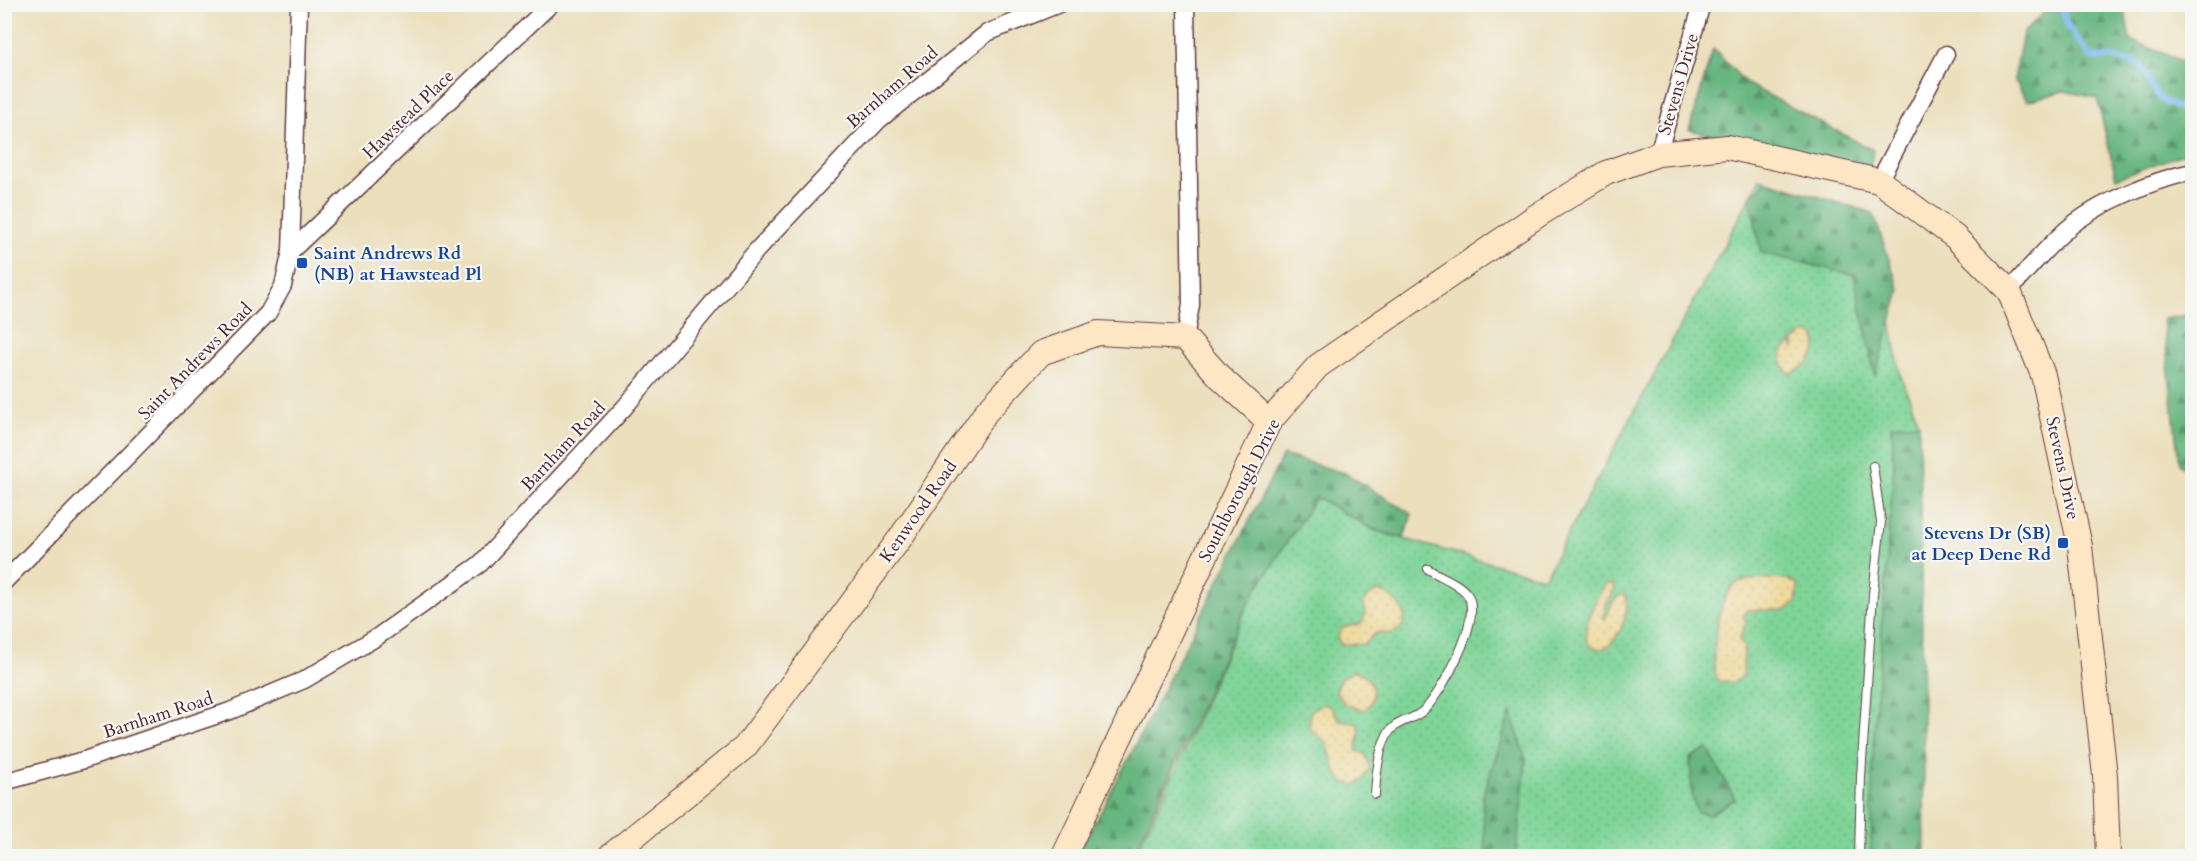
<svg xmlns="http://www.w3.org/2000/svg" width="2197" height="861" viewBox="0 0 2197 861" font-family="Cardo,serif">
<defs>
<pattern id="grass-dots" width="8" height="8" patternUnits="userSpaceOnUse" patternTransform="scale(1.5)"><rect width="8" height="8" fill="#7fd498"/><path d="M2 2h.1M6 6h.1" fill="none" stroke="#6fb683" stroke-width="1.8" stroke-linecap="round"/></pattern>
<pattern id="forest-firs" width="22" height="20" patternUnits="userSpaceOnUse" patternTransform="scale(1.5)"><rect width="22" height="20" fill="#67b680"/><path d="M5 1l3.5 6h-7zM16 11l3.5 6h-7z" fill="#579369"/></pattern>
<pattern id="sand-dots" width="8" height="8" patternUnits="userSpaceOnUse" patternTransform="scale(1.5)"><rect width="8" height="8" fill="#eeda9e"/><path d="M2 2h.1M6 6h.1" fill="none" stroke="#cebb88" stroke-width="1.8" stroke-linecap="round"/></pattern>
</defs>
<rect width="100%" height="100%" fill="#f6f6f2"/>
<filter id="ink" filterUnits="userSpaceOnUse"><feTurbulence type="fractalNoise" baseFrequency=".0167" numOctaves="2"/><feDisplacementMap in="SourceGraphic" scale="12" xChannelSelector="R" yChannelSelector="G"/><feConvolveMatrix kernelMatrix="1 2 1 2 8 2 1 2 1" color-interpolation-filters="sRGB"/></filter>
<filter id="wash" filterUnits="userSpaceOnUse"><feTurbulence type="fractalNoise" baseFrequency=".008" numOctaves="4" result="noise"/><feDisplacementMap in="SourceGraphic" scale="24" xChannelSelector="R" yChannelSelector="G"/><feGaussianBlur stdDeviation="1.35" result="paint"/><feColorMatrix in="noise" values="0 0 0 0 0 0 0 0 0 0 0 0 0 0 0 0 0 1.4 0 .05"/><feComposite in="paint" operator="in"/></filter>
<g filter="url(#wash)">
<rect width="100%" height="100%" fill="#ebdfbc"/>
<!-- grass -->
<polygon fill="url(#grass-dots)" stroke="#647a62" stroke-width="1.5" points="1760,179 1873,213 1900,374 1919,423 1892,426 1898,534 1882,856 1135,856 1173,775 1249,601 1316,497 1376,531 1544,578"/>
<!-- forest -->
<g fill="url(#forest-firs)" stroke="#586a56" stroke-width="1.5">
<polygon points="2044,5 2124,5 2130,40 2192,65 2192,151 2116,178 2097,98 2064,91 2027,101 2014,79 2023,33 2046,10"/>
<polygon points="1713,49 1747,84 1873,150 1870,170 1689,130"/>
<polygon points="1766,181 1873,213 1900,291 1875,376 1854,275 1761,253 1750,198"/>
<polygon points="2192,314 2192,475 2179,464 2163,319"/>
<polygon points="1919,423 1925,856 1871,856 1873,748 1894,464 1891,425"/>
<polygon points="1283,455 1345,473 1412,514 1404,538 1376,531 1316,497 1249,601 1133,856 1074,856 1103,808"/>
<polygon points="1511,711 1526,760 1516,856 1486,856 1482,798"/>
<polygon points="1708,749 1735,799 1709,815 1697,812 1692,796 1690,758"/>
</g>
<!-- sand -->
<g fill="url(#sand-dots)" stroke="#9c7c64" stroke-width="1.5">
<path d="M1804,334H1812L1816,338C1820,355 1803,371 1788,373L1782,363V352L1791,343L1794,348V341Z"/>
<path d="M1787,579L1798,585L1796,603L1785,610H1747L1743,616L1746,623L1739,640L1744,647L1743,676L1734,682L1718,681C1708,664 1718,594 1736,583C1745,578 1776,580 1787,579Z"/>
<path d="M1607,584H1613L1615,590L1606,604L1603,619H1605L1614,600L1620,595H1625C1633,612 1611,665 1588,644C1580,629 1596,596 1607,584Z"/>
<path d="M1378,591C1394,594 1418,620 1395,632C1389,635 1383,632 1376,633L1363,644H1341L1338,640C1338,624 1350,626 1361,624L1365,615L1364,602L1370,595Z"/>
<path d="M1354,671C1372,674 1381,698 1364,710L1346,705L1336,692L1340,679Z"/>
<polygon points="1324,704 1331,707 1339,720 1356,722 1360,731 1356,751 1365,754 1370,766 1364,779 1355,785 1343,782 1336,772 1327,743 1309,727 1311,710"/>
</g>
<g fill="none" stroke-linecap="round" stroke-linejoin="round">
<!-- stream -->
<path stroke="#80baf2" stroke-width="6" d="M2061,4L2068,27L2091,57L2115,58L2141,65C2157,92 2148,97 2182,109L2192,128"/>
</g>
</g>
<g filter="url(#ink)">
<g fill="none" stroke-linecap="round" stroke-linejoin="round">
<defs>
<g id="lane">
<path d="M1375,794C1376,777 1378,751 1387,735C1395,720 1413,721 1424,710C1442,693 1484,617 1467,594C1458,582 1440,577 1428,569"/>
<polyline points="1859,856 1861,776 1873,594 1881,522 1873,466"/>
</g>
<g id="street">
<polyline points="1658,154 1702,4"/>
<polyline points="1879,181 1946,54"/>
<polyline points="291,251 551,4"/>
<path d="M2009,291C2027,270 2045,249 2066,230C2097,203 2153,180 2192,172"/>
<polyline points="1185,338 1191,305 1186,4"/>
<polyline points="4,582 268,313 283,286 291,251 299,4"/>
<polyline points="4,782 84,760 230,711 304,680 377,637 480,564 624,408 757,250 879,120 987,33 1059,4"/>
</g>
<g id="secondary">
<polyline points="610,856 745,747 901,537 986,412 1041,353 1098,333 1185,338 1220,377 1269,422"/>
<polyline points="1064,856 1269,422 1318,366 1538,215 1606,173 1658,154 1727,147 1879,181 1955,237 2009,291 2043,375 2080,546 2105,776 2108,856"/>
</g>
</defs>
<!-- lane casing -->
<use href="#lane" stroke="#623c41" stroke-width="10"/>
<!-- street casing -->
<use href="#street" stroke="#623c41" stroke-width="19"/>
<!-- secondary casing -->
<use href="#secondary" stroke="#623c41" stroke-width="26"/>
<!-- lane -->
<use href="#lane" stroke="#fff" stroke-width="8"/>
<!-- street -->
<use href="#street" stroke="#fff" stroke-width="16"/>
<!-- secondary -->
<use href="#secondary" stroke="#fce6c4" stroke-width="24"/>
</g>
</g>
<!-- markers -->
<g fill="#1a4fb4" stroke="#f6f6f2" stroke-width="2">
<rect x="296" y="257" width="12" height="12" rx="3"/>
<rect x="2057" y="537" width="12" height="12" rx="3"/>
</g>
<g text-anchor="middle" stroke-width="4.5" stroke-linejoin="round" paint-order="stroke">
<!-- street labels -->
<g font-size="18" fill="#4a1f2b" stroke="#f6f6f2">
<text transform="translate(1678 84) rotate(-74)" y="6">Stevens Drive</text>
<text transform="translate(892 87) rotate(-41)" y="6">Barnham Road</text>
<text transform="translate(408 114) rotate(-44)" y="6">Hawstead Place</text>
<text transform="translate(195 361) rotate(-46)" y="6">Saint Andrews Road</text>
<text transform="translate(563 446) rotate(-47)" y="6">Barnham Road</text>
<text transform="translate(2063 468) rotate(78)" y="6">Stevens Drive</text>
<text transform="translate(1239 490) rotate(-63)" y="6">Southborough Drive</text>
<text transform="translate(918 511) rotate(-55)" y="6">Kenwood Road</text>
<text transform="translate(158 715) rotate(-18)" y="6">Barnham Road</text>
</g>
<!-- transit labels -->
<g font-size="18" font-weight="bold" fill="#164399" stroke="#f6f6f2" text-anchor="start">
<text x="314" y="259">Saint Andrews Rd<tspan x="314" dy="21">(NB) at Hawstead Pl</tspan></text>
<text x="2051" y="539" text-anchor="end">Stevens Dr (SB)<tspan x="2051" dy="21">at Deep Dene Rd</tspan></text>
</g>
</g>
<!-- margin -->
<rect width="2197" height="861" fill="none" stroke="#f6f6f2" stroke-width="24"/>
</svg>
